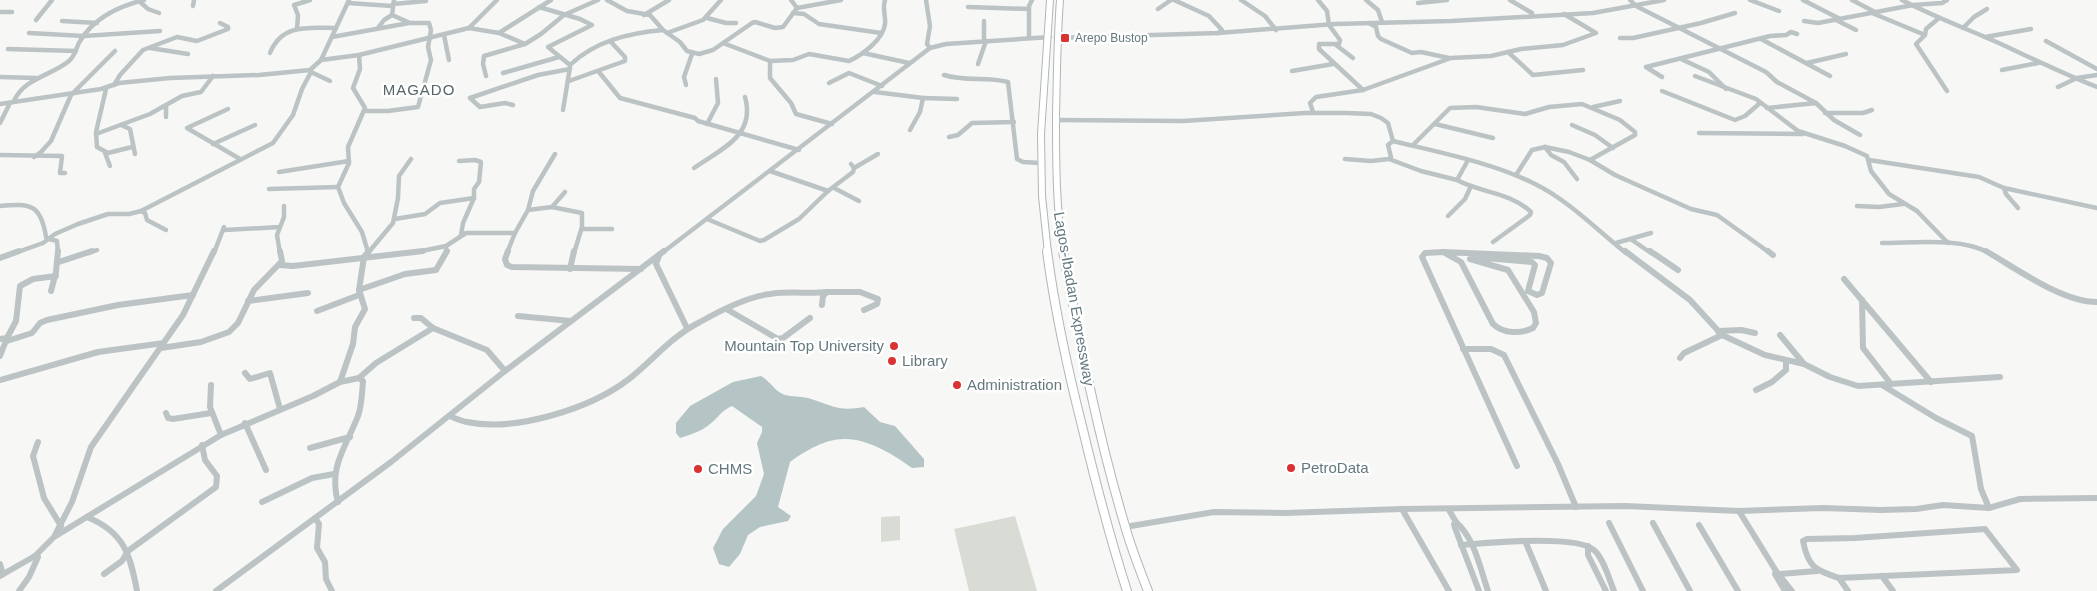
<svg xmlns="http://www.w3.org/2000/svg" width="2097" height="591" viewBox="0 0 2097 591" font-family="Helvetica,sans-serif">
<rect width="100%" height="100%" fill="#f7f7f5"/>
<!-- green -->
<g fill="#d9dcd4">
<polygon points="900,516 900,540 881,542 881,517"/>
<polygon points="1015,516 1037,591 969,591 954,529"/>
</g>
<!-- water -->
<path fill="#b5c5c6" d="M761,376C770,381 775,392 785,395C792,397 800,396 808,398C832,405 837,412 864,407L880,422L895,426L924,459V467L912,468C895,455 866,438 844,439C825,439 805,451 790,462L778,507L791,516L788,521L760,527L748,535L740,554L729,567L719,564L713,548L723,529L756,496L764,474L757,443L762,432V427L732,406C722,410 718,418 710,424C702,431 690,435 680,438L676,433V423L690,406L733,382Z"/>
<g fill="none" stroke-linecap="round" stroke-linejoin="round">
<defs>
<g id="highway-far1">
<path d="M1060,0C1057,38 1057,77 1056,115C1056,161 1056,207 1063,253"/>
<polyline points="1048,253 1042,196 1041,134 1050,0"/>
</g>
<g id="highway">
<path d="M1047,251C1055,312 1068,371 1083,430C1096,484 1110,538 1127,591"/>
<path d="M1063,251C1080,344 1098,436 1125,526C1131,548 1140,570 1148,591"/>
</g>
</defs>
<!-- highway-far1 casing -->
<use href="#highway-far1" stroke="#b0b6b8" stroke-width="8"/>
<!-- highway casing -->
<use href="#highway" stroke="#b0b6b8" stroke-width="10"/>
<!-- minor-far1 -->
<g stroke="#bcc3c4" stroke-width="4.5">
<polyline points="138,0 148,9 159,13"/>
<polyline points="607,0 627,11 650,15 663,30 680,42 687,51 699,54 713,50 752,23 755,22 775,28 783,27 797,8 841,0"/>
<polyline points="791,0 797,8"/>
<polyline points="926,0 930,26 927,44 930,48"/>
<polyline points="1174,0 1209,16 1222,30 1218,33"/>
<polyline points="1241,0 1265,16 1276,30"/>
<polyline points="1318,0 1327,11 1329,25 1340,40 1339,44 1319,44 1319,49 1363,90"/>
<polyline points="1366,0 1378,10 1382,22"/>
<polyline points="1510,0 1532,13 1531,16"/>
<polyline points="1630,0 1636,6 1766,72 1777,82 1816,103 1834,120 1860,135"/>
<polyline points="1750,0 1779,11"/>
<polyline points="1803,0 1840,19"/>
<polyline points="1852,0 1875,12"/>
<path d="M1902,0C1934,17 1968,29 2001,44C2033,59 2064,74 2097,87"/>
<polyline points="348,3 392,6"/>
<polyline points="1418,3 1447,0"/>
<polyline points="393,4 426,1"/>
<polyline points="193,6 194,0"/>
<polyline points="539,7 580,19 592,25 548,47 570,65"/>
<polyline points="968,7 1029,9"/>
<polyline points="1158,9 1171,0"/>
<polyline points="0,12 12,12"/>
<polyline points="793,13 804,14 819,24 881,33"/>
<polyline points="1872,13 1925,35"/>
<polyline points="644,15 669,0"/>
<polyline points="707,18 726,23 736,23"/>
<polyline points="1939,18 1926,29 1925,35 1916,44 1947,91"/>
<polyline points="36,20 52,0"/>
<polyline points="1836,20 1856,30"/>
<polyline points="62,21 97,23"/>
<polyline points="984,21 984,41"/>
<polyline points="1804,21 1818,23 1913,5 1942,3 1947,0"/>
<polyline points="1369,23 1376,27 1378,36 1381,39 1412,53 1421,52 1449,58"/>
<polyline points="378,28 384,20 392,15"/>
<polyline points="469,28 497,0"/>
<polyline points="1963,28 1974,17 1987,9"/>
<polyline points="297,29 298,15 294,5 310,0"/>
<polyline points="29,33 84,36 160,31"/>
<polyline points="499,33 551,0"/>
<polyline points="667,33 703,20 721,0"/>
<polyline points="444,35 449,60"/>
<polyline points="332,37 409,23"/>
<polyline points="1029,37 1029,6 1032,0"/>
<polyline points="1985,37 2031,29"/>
<polyline points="1057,38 1218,33 1335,24 1451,21 1593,13 1664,0"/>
<polyline points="1620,38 1633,38 1701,23 1735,13"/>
<polyline points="1761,39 1830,76"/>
<polyline points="2046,41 2097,69"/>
<path d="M723,43L770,61L793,60L809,54L849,61C862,55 883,40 885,24C886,16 882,9 885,0"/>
<polyline points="1336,45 1353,58"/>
<polyline points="150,48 188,54"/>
<polyline points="8,49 76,51"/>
<polyline points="1508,52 1533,75 1583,70"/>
<path d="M270,53C282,23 309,28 336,28"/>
<polyline points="863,53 909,63"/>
<polyline points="359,55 360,69 353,88 365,108 348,147 349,163 338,187 344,203 362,232 368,252"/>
<polyline points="1681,59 1709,72 1726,89"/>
<polyline points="321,60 359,55 469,28 499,33 525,44"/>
<polyline points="770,61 770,78 791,103 796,114 832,124"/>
<polyline points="1807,63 1846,54"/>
<polyline points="978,64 986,41"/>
<path d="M570,65C595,41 629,33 663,30"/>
<polyline points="2002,70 2038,63"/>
<polyline points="1292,71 1333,64"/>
<polyline points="311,72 330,81"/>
<polyline points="599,72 620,98 695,118 698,121 799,150"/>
<polyline points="503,73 559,57"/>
<path d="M944,75C966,82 988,76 1008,82L1017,159L1023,162L1041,163"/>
<polyline points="486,76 483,64 484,56 525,44 541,34 564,15 598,0"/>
<polyline points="1695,76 1756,99 1798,131 1845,146 1867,156 1871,171 1889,194 1917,211 1948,243"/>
<polyline points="0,77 36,78"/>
<polyline points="1662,77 1646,67 1770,36 1786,35 1791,32 1797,34"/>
<polyline points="569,81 625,61 625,57 611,42"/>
<polyline points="829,83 849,73 882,86"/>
<polyline points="114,85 120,75 143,50 177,37 197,41 228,29 228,27 220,23"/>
<polyline points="686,85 684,77 692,54"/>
<polyline points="2058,87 2077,78 2097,75"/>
<polyline points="106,89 96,132 97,147 108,153 132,147"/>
<polyline points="1662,91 1735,120 1745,116 1760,103"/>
<polyline points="875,92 923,98"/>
<path d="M14,101C24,78 51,76 69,61C76,55 76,47 80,41C94,18 119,6 144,0"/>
<polyline points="0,104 101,89 119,83 170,78 259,75 310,70 321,60 349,0"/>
<polyline points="513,105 505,103 480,107 470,98 538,75 570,69"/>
<polyline points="166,106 166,117"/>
<polyline points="1593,107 1620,101"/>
<polyline points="1767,108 1816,103"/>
<polyline points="228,109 187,128 240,159"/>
<polyline points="563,110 570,67"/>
<polyline points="364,111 388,111 418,107 431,60 428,47 431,30 429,23 410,23 392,15 394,0"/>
<polyline points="1313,112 1310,103 1316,97 1363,90 1451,58 1491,56 1521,49 1563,45 1596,33 1564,14"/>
<polyline points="1825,113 1863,113 1872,110"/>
<polyline points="1056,120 1183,121 1305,113 1347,113 1371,114 1381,118 1388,123 1393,141 1388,145 1391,157 1389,159 1371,161 1345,159"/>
<polyline points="0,123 10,103"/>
<polyline points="707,124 718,103 716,79"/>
<polyline points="1435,124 1493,138"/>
<polyline points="121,125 130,129 135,154"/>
<polyline points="1572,125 1595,135 1613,148"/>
<polyline points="910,130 920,112 923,98 957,99"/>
<polyline points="1699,133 1803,134"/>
<polyline points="96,134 150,114 182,96 201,92 213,76"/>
<polyline points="949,137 958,135 972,123 1014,122"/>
<path d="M1393,141C1438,152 1494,163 1535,184C1568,200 1597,230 1626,253"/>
<polyline points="213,144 255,125"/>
<polyline points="1413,145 1450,108 1476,107 1525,114 1549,107 1582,104 1620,120 1635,132 1635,135 1590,160"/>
<polyline points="1545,147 1551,155 1564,162 1577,179"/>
<polyline points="105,153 110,166"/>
<polyline points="0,155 62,156 60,173 65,173"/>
<polyline points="34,157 41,152 51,141 71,95 115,51"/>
<polyline points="1389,159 1421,171 1457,180"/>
<polyline points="1869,160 1979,177 2004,188 2097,208"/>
<polyline points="459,161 475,160 481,162 479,182 474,189 474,198 463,223 461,235"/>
<path d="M1467,162L1457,180C1481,193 1510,192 1531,212L1530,215L1493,242"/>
<path d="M694,168C721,149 756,136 745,97"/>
<polyline points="854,168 878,154"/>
<polyline points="770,171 828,191"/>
<polyline points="279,172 349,161"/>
<polyline points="1516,175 1532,150 1545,147 1569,152 1590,160 1615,175 1691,209 1717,215 1770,253"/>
<polyline points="834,188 859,201"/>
<polyline points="2004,188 2006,194 2018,208"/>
<polyline points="269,189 338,187"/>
<path d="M0,206C30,203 41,204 46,237L49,239"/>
<polyline points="1857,206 1879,207 1903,204"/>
<polyline points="552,207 565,192"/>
<polyline points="528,210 552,207 582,213 582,227 574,253"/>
<polyline points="141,211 145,213 147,220 166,230"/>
<polyline points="1448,216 1465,199 1471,186"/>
<polyline points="395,219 425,214 440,203 474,198"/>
<polyline points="707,219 760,241 764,240 799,219 828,191 853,172 854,168 851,164"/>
<polyline points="582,229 612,229"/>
<polyline points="224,230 280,227"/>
<polyline points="49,239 57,241 58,253"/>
<polyline points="1632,240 1651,253"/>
<polyline points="1616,243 1651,233"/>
<path d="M1882,243C1913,243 1961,237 1989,253"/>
<polyline points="446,246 446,253"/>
<polyline points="1443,252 1449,253"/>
<polyline points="15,253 43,243 55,234 78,224 108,214 129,214 141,211 273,143 293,115 302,89 311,72 310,70"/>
<polyline points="89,253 97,250"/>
<polyline points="214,253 224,227"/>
<polyline points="280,253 277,235 284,217 284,206"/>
<polyline points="368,253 393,223 398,198 399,176 411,159"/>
<polyline points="412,253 446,246 466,233 515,233"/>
<polyline points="507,253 515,233 528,210 533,191 555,154"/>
<polyline points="662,253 930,48 946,44 1050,37"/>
<polyline points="1427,253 1443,252"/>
</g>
<!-- minor -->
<g stroke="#bcc3c4" stroke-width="6">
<polyline points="508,251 505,259 507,265 512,267 641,269"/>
<polyline points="1625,251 1690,300 1722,335 1765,355 1804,364 1780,335"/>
<polyline points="1650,251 1678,270"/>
<polyline points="1768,251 1773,255"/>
<path d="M1986,251C2017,269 2062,302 2097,302"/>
<path d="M1443,252L1539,256L1547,258L1551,263L1542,293L1537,295L1528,291L1535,265L1532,262L1473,257L1470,259L1508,270L1534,312L1536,323L1533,328C1520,334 1504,334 1493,324L1461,262Z"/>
<polyline points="1443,252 1425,253 1422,257 1517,466"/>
<polyline points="659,256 656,264 687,328"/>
<polyline points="0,258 19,251"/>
<polyline points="59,262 92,251"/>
<polyline points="279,265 293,266 423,251"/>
<polyline points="570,269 574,251"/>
<polyline points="1844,279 1931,382"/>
<polyline points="359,290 405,274 436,270 447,251"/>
<polyline points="51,291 56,272 58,251"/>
<polyline points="827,292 860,292 878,299 877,304 864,310"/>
<polyline points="1862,300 1863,348 1891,384"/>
<polyline points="248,301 308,293"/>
<polyline points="728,310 778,339 783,338 810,318"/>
<polyline points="317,311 359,295"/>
<polyline points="518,316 571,321"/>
<polyline points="414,318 421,318 433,328 487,350 505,371"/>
<polyline points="1718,331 1741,330 1755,333"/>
<polyline points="0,339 7,338 16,321 20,286 33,279 56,276"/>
<polyline points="7,341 32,333 40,323 47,320 118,305 193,295"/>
<polyline points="161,348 201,342 229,332 238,323 254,290 282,261 280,251"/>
<polyline points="1463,349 1491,349 1504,355 1558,464 1576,507"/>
<polyline points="0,356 7,338"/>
<polyline points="1680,358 1684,353 1722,335"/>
<polyline points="1804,364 1830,377 1858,386 2000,377"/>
<polyline points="245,373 250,379 270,373 280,409"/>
<polyline points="0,380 98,352 164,343"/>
<polyline points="340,382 353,344 355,327 365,309 359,290 364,257 369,251"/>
<polyline points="211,385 210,407 221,435"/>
<polyline points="1882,385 1936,418 1972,436 1981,489 1989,508"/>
<polyline points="1756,390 1772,382 1786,370 1786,361"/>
<polyline points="166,413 168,418 173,419 211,413"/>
<path d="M449,416C455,418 461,421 467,422C515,432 590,409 629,379C653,360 672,336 700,322C721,310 746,297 770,294C789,291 808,294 827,292L823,296L822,305"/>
<polyline points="245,423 266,470"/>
<polyline points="38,442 33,456 44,498 61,526"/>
<polyline points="310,448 350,437"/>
<polyline points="262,502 312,478 334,474"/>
<path d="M338,502C328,467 346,447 358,416C362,405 362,393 363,381L359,378"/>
<polyline points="1402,509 1449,591"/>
<polyline points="1449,510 1456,522 1454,524 1455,528 1479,591"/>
<polyline points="1739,511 1776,571 1792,591"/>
<path d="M87,517C124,532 130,554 137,591"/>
<polyline points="315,518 319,524 317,548 325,562 326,579 332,591"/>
<path d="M1456,522C1475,539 1480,568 1488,591"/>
<polyline points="1609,523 1643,591"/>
<polyline points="1653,523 1690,591"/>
<polyline points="1699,525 1738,591"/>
<polyline points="1125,527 1214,512 1285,513 1402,509 1625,506 1739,511 1823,508 1881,510 1916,509 1943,505 1989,508 2020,499 2097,498"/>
<path d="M1985,529L2017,570L1839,578C1815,570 1808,567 1803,541L1807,539L1855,538Z"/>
<polyline points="55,535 72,502 91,447 183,315 214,251"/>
<polyline points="1526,543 1546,591"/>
<path d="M1461,545C1486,543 1576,534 1594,550C1604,559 1609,579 1614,591"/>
<polyline points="1588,546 1588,555 1606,591"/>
<polyline points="0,564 3,574"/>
<polyline points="1776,571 1775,574 1785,591"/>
<polyline points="104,574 122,561 128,551 216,487 217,476 205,460 202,445"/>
<polyline points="1780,574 1817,571"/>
<polyline points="0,576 35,556 54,537 221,435 313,396 340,382 359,378 376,363 433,328"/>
<polyline points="1882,576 1893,591"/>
<polyline points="1839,578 1848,591"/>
<polyline points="19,591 29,577 38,557 35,556"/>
<polyline points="216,591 391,462 505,371 664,251"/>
</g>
<!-- highway-far1 -->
<use href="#highway-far1" stroke="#fff" stroke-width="6"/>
<!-- highway -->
<use href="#highway" stroke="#fff" stroke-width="8"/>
</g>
<!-- markers -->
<g fill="#da3233" stroke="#fff" stroke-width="2">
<rect x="1060" y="33" width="10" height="10" rx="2.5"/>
<circle cx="894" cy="346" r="5"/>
<circle cx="892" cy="361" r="5"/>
<circle cx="957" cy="385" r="5"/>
<circle cx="1291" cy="468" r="5"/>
<circle cx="698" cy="469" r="5"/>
</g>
<g text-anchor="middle" stroke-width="5" stroke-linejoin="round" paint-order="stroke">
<!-- far-poi labels -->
<g font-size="12" fill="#64797e" stroke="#fff" text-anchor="start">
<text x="1075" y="42">Arepo Bustop</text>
</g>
<!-- far-quarter labels -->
<g font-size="15" letter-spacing="1" fill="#556569" stroke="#fff">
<text x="419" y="95">MAGADO</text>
</g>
<!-- street labels -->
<g font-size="15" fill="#64797e" stroke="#fff">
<text transform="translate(1074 299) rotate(80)" y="5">Lagos-Ibadan Expressway</text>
</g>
<!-- poi labels -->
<g font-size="15" fill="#64797e" stroke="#fff" text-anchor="start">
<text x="884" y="351" text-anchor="end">Mountain Top University</text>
<text x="902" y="366">Library</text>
<text x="967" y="390">Administration</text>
<text x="1301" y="473">PetroData</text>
<text x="708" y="474">CHMS</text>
</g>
</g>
</svg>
